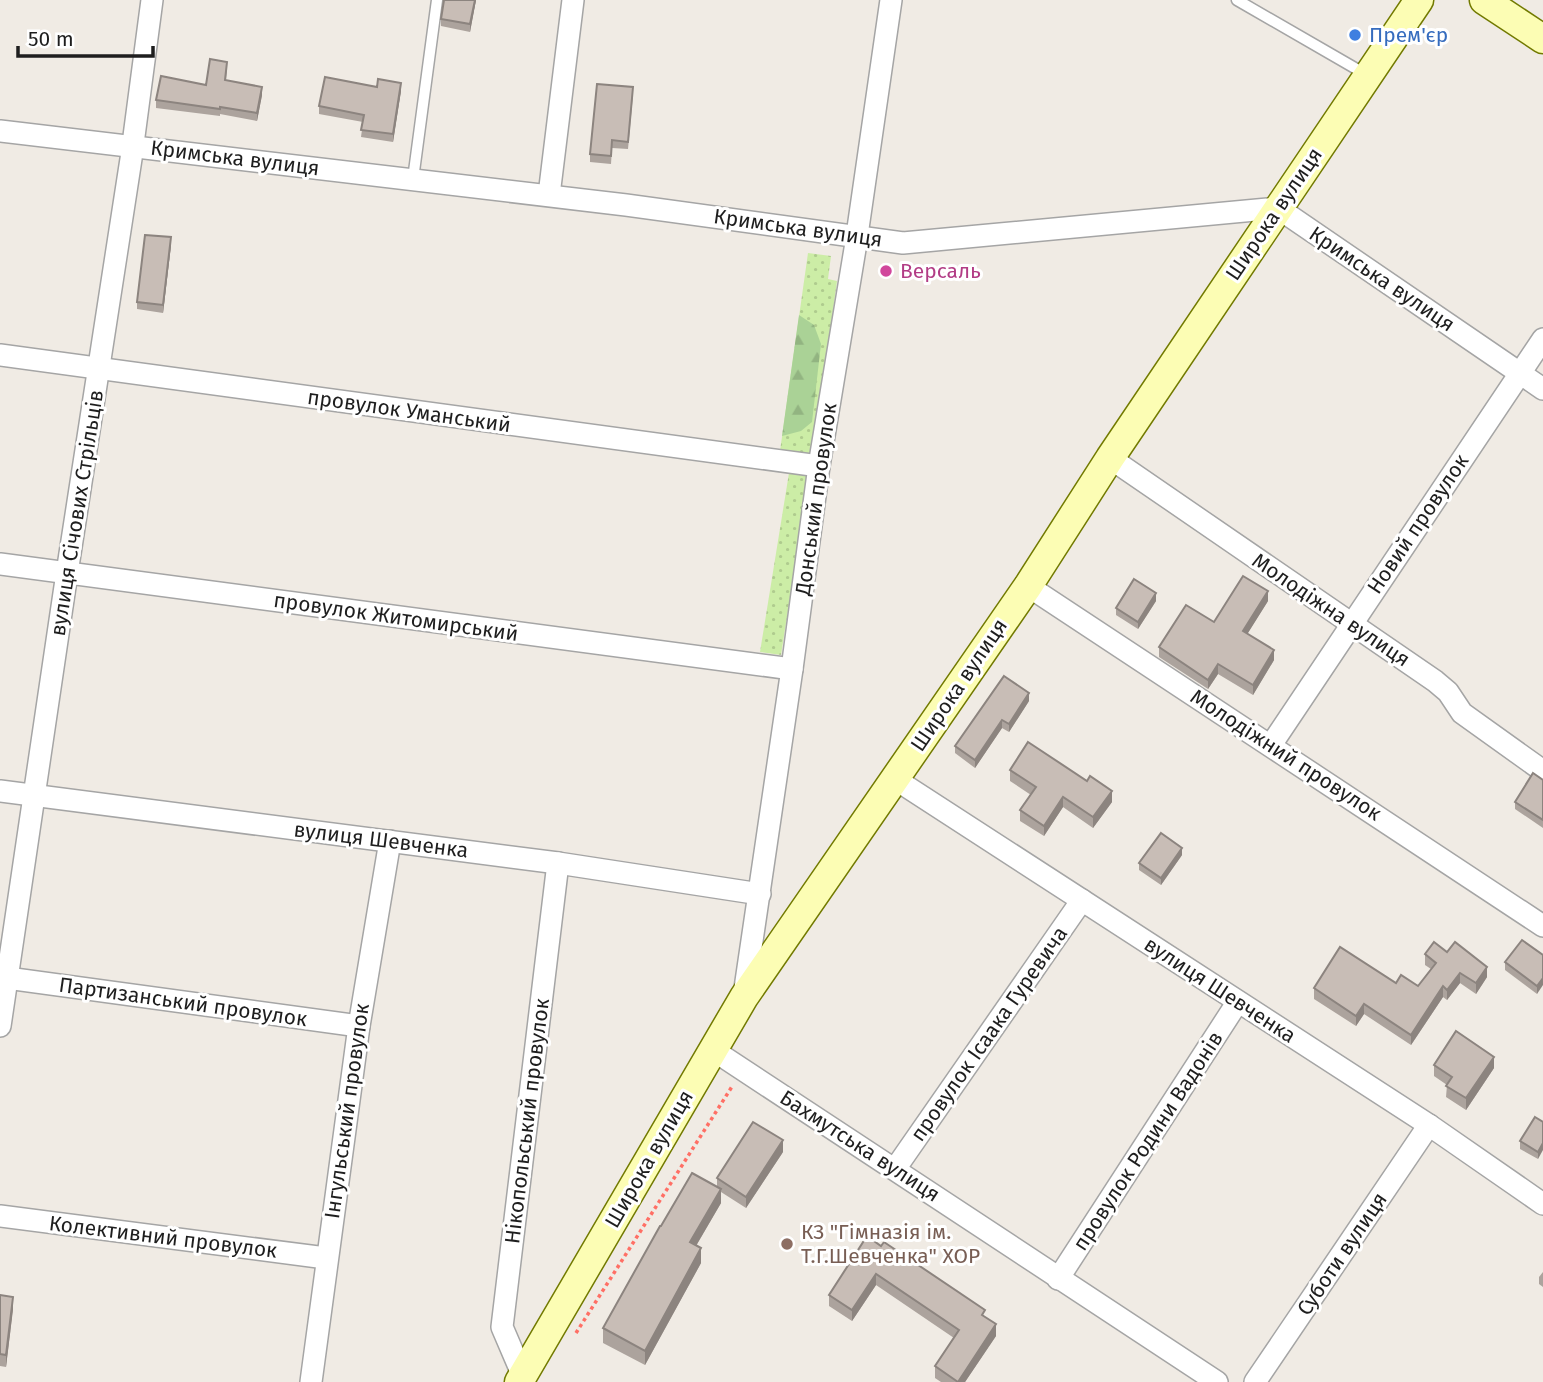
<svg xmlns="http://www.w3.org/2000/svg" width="1543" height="1382" viewBox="0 0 1543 1382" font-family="'Fira Sans',sans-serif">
<defs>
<pattern id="grass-dots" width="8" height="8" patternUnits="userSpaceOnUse" patternTransform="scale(1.75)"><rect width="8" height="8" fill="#cceda6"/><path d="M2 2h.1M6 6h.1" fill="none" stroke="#afcb8e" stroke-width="1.8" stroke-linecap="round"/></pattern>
<pattern id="forest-firs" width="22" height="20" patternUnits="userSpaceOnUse" patternTransform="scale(1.75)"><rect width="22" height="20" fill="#aad296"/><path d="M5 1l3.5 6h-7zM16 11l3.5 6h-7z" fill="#92b481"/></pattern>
</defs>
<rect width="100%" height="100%" fill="#f0ebe4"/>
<!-- grass -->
<g fill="url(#grass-dots)">
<polygon points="808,253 831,256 828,279 837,281 813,456 780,451"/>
<polygon points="789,473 809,476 781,655 760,652"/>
</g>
<!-- forest -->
<polygon fill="url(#forest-firs)" points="799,315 814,325 821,344 812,422 801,431 782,436"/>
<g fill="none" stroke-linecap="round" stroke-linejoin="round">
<defs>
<g id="lane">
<polyline points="1237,0 1367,75"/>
<polyline points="413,179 437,0"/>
</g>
<g id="street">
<polyline points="0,131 626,205 903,243 1278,208 1543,389"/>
<polyline points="549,195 573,0"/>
<polyline points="0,355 819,466"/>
<polyline points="1110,458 1435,681 1448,692 1462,713 1543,771"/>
<polyline points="0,564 792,669"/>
<polyline points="1028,586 1543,926"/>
<polyline points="1271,745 1543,339"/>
<polyline points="895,779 1429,1125 1543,1204"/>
<polyline points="0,791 558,863 760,894"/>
<polyline points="7,978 359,1026"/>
<polyline points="744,995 792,669 819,466 855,249 891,0"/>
<polyline points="0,1026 67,573 131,159 152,0"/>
<polyline points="713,1050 1217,1382"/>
<polyline points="895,1169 1082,900"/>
<polyline points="0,1216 326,1258"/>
<polyline points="1058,1279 1237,1003"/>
<polyline points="523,1376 502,1327 558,863"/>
<polyline points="311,1382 359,1026 390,841"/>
<polyline points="1255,1382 1429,1125"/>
</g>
<g id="secondary">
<polyline points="1484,0 1543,39"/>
<polyline points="519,1382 744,997 1028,586 1110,458 1419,0"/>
</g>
</defs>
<!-- lane casing -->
<use href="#lane" stroke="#a5a5a5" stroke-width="13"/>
<!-- street casing -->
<use href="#street" stroke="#a5a5a5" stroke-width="24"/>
<!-- secondary casing -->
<use href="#secondary" stroke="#727a00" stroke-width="31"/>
<!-- path -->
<polyline stroke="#ff6f65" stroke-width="3.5" stroke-dasharray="3.5 3.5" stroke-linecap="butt" points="576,1333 733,1085"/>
<!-- lane -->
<use href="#lane" stroke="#fff" stroke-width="10"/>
<!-- street -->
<use href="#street" stroke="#fff" stroke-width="21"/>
<!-- secondary -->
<use href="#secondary" stroke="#fcfdb4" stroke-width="28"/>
</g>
<!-- wall -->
<g fill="#aca39d">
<polygon points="476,0 470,32 441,26 441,19"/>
<polygon points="227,70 226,80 262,95 257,121 220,114 220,116 156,108 156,100 206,85"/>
<polygon points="377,87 401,91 393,142 361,137 363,122 319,114 319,106"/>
<polygon points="633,95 628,149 612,148 611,164 590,162 590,154"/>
<polygon points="171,245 163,313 137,309 137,302"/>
<polygon points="1156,601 1138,629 1116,615 1116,608"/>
<polygon points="1268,601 1247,634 1274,660 1253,695 1218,674 1208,689 1159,657 1159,647 1214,622"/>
<polygon points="1029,701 1009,732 1002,728 975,768 955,753 955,746"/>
<polygon points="1010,770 1112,802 1093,828 1063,807 1044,836 1020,821 1020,810 1031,795 1010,781"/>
<polygon points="1543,780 1543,828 1515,809 1515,802"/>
<polygon points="1182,855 1161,885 1139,870 1139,863"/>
<polygon points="1447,952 1487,977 1476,994 1460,983 1447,1000 1443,997 1411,1045 1364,1014 1356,1026 1314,999 1314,988 1396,983 1418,986 1431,969 1425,965 1425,954"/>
<polygon points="1543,955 1537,994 1505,970 1505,962"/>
<polygon points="1434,1065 1494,1068 1466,1110 1446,1097 1447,1085 1434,1076"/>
<polygon points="1543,1122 1538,1159 1520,1149 1520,1141"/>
<polygon points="783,1152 746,1208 721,1192 721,1203 696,1246 701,1263 645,1365 603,1343 603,1328 661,1226 717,1187 717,1178"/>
<polygon points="867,1236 985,1317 996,1336 965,1382 941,1382 935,1378 935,1366 954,1338 876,1285 852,1321 829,1306 829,1295"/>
<polygon points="1543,1272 1543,1287 1539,1284 1539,1277"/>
<polygon points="0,1295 13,1309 6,1367 0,1366"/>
</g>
<!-- shaded-wall -->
<g fill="#8c847f">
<polygon points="475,0 476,0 470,32 470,24"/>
<polygon points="401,83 401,91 393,142 393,134"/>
<polygon points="262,87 262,95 257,121 257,113"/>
<polygon points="171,237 171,245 163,313 163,305"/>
<polygon points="1268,591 1268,601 1243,641 1243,631"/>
<polygon points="1156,593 1156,601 1138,629 1138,622"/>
<polygon points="1274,650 1274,660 1253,695 1253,685"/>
<polygon points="1218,664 1218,674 1208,689 1208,680"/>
<polygon points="1029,693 1029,701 1009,732 1009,724"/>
<polygon points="1002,720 1002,728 975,768 975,760"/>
<polygon points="1112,791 1112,802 1093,828 1093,817"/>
<polygon points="1063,797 1063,807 1044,836 1044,826"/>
<polygon points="1182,848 1182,855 1161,885 1161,878"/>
<polygon points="1487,967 1487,977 1476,994 1476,983"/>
<polygon points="1460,973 1460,983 1447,1000 1447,990"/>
<polygon points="1543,978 1543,985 1537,994 1537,986"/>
<polygon points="1443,986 1443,997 1411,1045 1411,1035"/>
<polygon points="1364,1004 1364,1014 1356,1026 1356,1016"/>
<polygon points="1494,1057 1494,1068 1466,1110 1466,1098"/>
<polygon points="783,1140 783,1152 746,1208 746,1197"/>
<polygon points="1543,1143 1543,1150 1538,1159 1538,1152"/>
<polygon points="721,1189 721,1203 690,1256 690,1242"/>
<polygon points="701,1248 701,1263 645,1365 645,1351"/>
<polygon points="876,1274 876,1285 852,1321 852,1310"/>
<polygon points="13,1297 13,1309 6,1367 6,1355"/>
<polygon points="996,1324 996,1336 965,1382 958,1382"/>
</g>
<!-- building -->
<g fill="#c8bdb6" stroke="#8c847f" stroke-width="2">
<polygon points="444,0 475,0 470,24 441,19"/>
<polygon points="210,59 227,62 225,80 262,87 257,113 220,107 220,109 156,100 161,76 206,85"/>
<polygon points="325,77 377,87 378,79 401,83 393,134 361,130 364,115 319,106"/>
<polygon points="597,84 633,87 628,142 612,140 611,156 590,154"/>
<polygon points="145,235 171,237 163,305 137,302"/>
<polygon points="1243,576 1268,591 1243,631 1274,650 1253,685 1218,664 1208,680 1159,647 1186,605 1214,622"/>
<polygon points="1134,579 1156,593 1138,622 1116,608"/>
<polygon points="1004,676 1029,693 1009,724 1002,720 975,760 955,746"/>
<polygon points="1028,742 1087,781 1090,776 1112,791 1093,817 1063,797 1044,826 1020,810 1036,787 1010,770"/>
<polygon points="1533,773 1543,780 1543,820 1515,802"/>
<polygon points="1161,833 1182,848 1161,878 1139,863"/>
<polygon points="1522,940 1543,955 1543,978 1537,986 1505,962"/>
<polygon points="1434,942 1447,952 1455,942 1487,967 1476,983 1460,973 1447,990 1443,986 1411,1035 1364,1004 1356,1016 1314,988 1340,947 1396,983 1401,975 1418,986 1436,963 1425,954"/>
<polygon points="1456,1031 1494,1057 1466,1098 1446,1086 1452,1077 1434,1065"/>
<polygon points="1535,1117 1543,1122 1543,1143 1538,1152 1520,1141"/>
<polygon points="753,1122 783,1140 746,1197 717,1178"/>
<polygon points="692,1173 721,1189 690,1242 701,1248 645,1351 603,1328 660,1226 661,1226"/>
<polygon points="867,1236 881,1246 884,1242 985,1310 982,1315 996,1324 958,1382 935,1366 959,1330 876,1274 852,1310 829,1295"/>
<polygon points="0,1295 13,1297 6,1355 0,1354"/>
</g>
<!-- markers -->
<circle fill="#3f7fe0" stroke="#fff" stroke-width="2.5" cx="1355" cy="35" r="7"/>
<circle fill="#d1479c" stroke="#fff" stroke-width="2.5" cx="886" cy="271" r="7"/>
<circle fill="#8d6e63" stroke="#fff" stroke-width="2.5" cx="787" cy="1244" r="7"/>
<g text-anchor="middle" stroke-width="6" stroke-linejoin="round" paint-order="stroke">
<!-- shop labels -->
<g font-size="21" fill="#366cbe" stroke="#fff" text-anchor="start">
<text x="1369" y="42">Прем'єр</text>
</g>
<!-- street labels -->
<g font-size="21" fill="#1e1e1e" stroke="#fff">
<text transform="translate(235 158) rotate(7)" y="7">Кримська вулиця</text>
<text transform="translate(1274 214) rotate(-56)" y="7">Широка вулиця</text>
<text transform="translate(798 228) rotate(8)" y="7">Кримська вулиця</text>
<text transform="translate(1382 279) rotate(34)" y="7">Кримська вулиця</text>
<text transform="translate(409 411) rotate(8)" y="7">провулок Уманський</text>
<text transform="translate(816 499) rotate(-82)" y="7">Донський провулок</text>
<text transform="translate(77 513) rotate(-81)" y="7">вулиця Січових Стрільців</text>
<text transform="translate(1418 524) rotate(-56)" y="7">Новий провулок</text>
<text transform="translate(1331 610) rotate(34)" y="7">Молодіжна вулиця</text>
<text transform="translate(396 617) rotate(8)" y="7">провулок Житомирський</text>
<text transform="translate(959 685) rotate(-56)" y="7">Широка вулиця</text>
<text transform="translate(1286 755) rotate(33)" y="7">Молодіжний провулок</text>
<text transform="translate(381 840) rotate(7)" y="7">вулиця Шевченка</text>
<text transform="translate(1220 990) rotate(33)" y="7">вулиця Шевченка</text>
<text transform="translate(183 1002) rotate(8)" y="7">Партизанський провулок</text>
<text transform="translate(989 1034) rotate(-55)" y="7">провулок Ісаака Гуревича</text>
<text transform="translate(347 1111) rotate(-82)" y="7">Інгульський провулок</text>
<text transform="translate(527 1121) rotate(-83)" y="7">Нікопольський провулок</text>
<text transform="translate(1148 1141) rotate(-57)" y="7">провулок Родини Вадонів</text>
<text transform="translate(860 1146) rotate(33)" y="7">Бахмутська вулиця</text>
<text transform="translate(649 1159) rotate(-60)" y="7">Широка вулиця</text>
<text transform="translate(163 1237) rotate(7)" y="7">Колективний провулок</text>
<text transform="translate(1342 1254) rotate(-56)" y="7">Суботи вулиця</text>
</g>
<!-- hotel labels -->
<g font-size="21" fill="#b23c85" stroke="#fff" text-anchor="start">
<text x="900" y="278">Версаль</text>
</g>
<!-- education labels -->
<g font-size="21" fill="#785e54" stroke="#fff" text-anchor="start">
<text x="801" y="1239">КЗ "Гімназія ім.<tspan x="801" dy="24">Т.Г.Шевченка" ХОР</tspan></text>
</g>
</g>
<!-- scale -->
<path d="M18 46v10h135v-10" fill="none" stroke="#1e1e1e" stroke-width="3.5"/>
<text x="28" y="46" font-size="21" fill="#1e1e1e" stroke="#ffffff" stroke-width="5" paint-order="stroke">50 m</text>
</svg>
